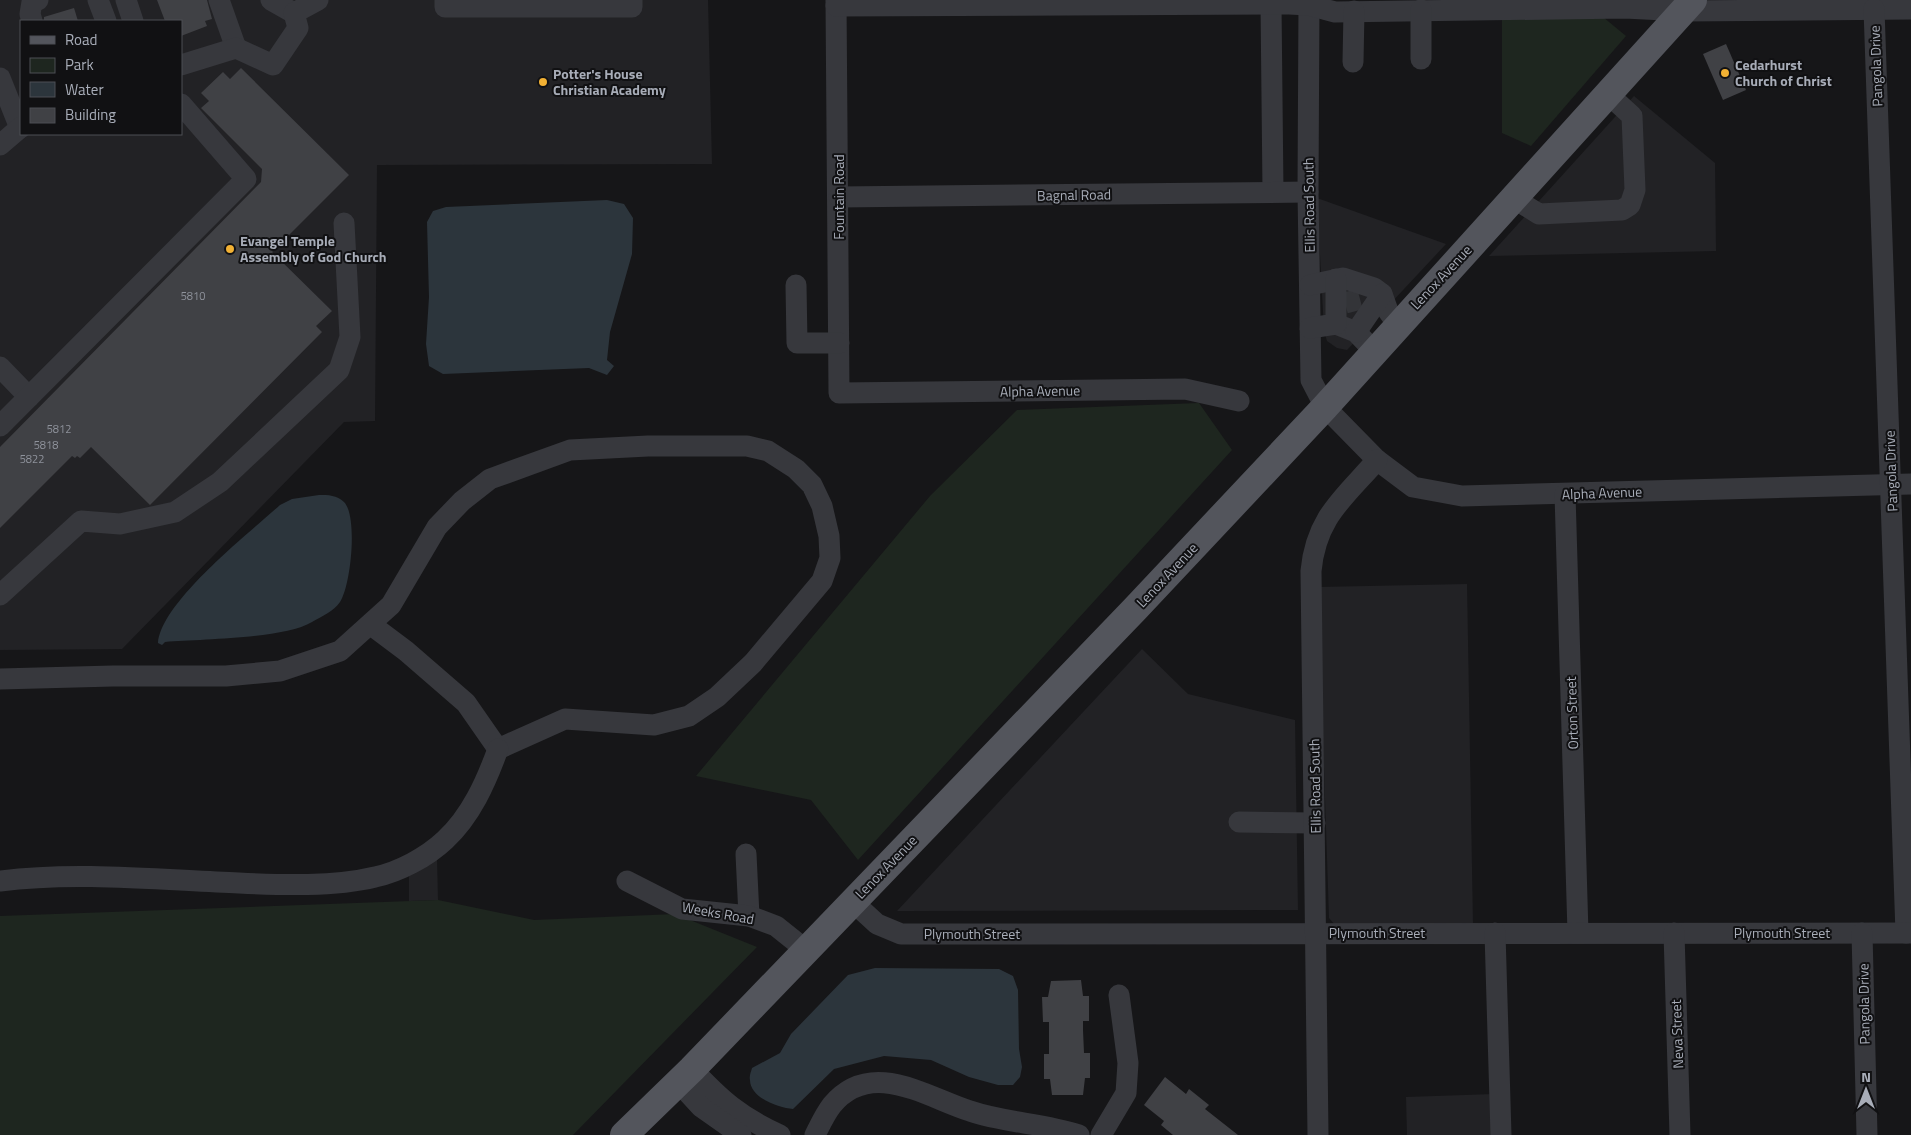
<svg xmlns="http://www.w3.org/2000/svg" width="1911" height="1135" viewBox="0 0 1911 1135" font-family="'Titillium Web',sans-serif">
<rect width="100%" height="100%" fill="#161618"/>
<!-- built -->
<g fill="#222225" fill-rule="evenodd">
<path d="M0,0H708L712,164L377,165L375,421L344,422L122,649L0,650ZM21,21H181V134H21Z"/>
<polygon points="1634,96 1715,163 1716,251 1489,256"/>
<polygon points="1317,198 1446,244 1347,350 1337,348 1327,341 1324,331"/>
<polygon points="1467,584 1473,925 1335,925 1329,918 1318,587"/>
<polygon points="1142,649 1188,694 1295,720 1298,910 897,911"/>
<polygon points="437,858 438,900 409,901 409,875"/>
<polygon points="1494,1094 1495,1135 1407,1135 1406,1097"/>
</g>
<!-- green -->
<g fill="#1e261f">
<polygon points="1502,15 1603,17 1626,36 1531,146 1502,133"/>
<polygon points="1199,403 1232,450 858,860 811,800 696,776 930,496 1017,410"/>
<polygon points="438,900 534,920 675,914 757,947 573,1135 0,1135 0,916"/>
</g>
<!-- water -->
<g fill="#2c353c">
<polygon points="607,200 624,204 633,218 632,254 610,332 607,360 614,366 607,375 589,368 443,374 429,366 426,344 429,297 427,222 433,211 446,207"/>
<path d="M319,495C328,495 337,495 344,502C358,516 351,586 340,602C334,611 321,617 312,622C284,639 201,639 165,642L162,645L158,643C161,602 249,533 280,505L292,499Z"/>
<path d="M875,968L999,969L1013,976L1018,990L1019,1049L1022,1067L1020,1077L1013,1085H998L969,1077L931,1060L884,1056L834,1069L793,1109C779,1108 750,1098 750,1080C749,1076 751,1072 752,1068L780,1053L791,1034L848,975Z"/>
</g>
<!-- building -->
<g fill="#404145">
<polygon points="157,0 207,0 212,19 205,21 207,26 181,36 181,21 165,21"/>
<polygon points="74,8 78,21 44,21 44,17"/>
<polygon points="1726,44 1746,90 1723,100 1703,54"/>
<polygon points="241,68 349,175 272,252 332,311 316,326 322,332 150,505 91,447 80,458 77,456 75,458 72,456 0,528 0,447 261,182 262,169 201,108 209,101 201,93 223,72 230,79"/>
<polygon points="1081,980 1083,996 1089,996 1089,1021 1083,1021 1083,1030 1084,1053 1090,1053 1090,1078 1085,1078 1083,1095 1052,1095 1050,1079 1044,1079 1044,1054 1049,1054 1049,1022 1043,1022 1042,997 1048,997 1051,981"/>
<polygon points="1165,1077 1186,1094 1189,1089 1209,1105 1205,1109 1238,1135 1173,1135 1161,1125 1164,1121 1144,1105"/>
</g>
<g fill="none" stroke-linecap="round" stroke-linejoin="round">
<!-- minor-tunnel -->
<polyline stroke="#333438" stroke-width="21" stroke-dasharray="21 11" stroke-linecap="butt" points="1345,303 1360,299"/>
<!-- minor -->
<g stroke="#37383d" stroke-width="21">
<polyline points="98,0 106,21"/>
<polyline points="126,0 133,21"/>
<polyline points="219,0 236,48"/>
<polyline points="271,0 294,13"/>
<polyline points="445,0 445,7 632,7 632,0"/>
<polyline points="836,0 839,393 1185,389 1239,401"/>
<polyline points="1309,0 1308,192 1311,380 1325,407 1377,460 1413,487 1462,496 1911,484"/>
<polyline points="1271,4 1273,192"/>
<polyline points="836,6 1289,4 1309,5 1335,12 1625,8 1684,11 1911,9"/>
<polyline points="1874,9 1906,933"/>
<polyline points="1421,10 1421,59"/>
<polyline points="32,21 30,14 32,2 38,0"/>
<polyline points="1353,62 1354,11"/>
<polyline points="181,65 236,48 273,65 298,28 294,13 318,0"/>
<polyline points="0,78 20,128"/>
<polyline points="0,145 21,127"/>
<polyline points="839,197 1308,192"/>
<polyline points="1513,198 1539,214 1622,210 1630,205 1635,190 1632,116 1608,94"/>
<polyline points="796,285 797,343 839,343"/>
<polyline points="1310,285 1343,278 1374,288 1382,294 1388,311 1398,325"/>
<polyline points="1336,324 1356,332 1374,351"/>
<polyline points="1310,328 1336,324 1336,279"/>
<polyline points="1356,332 1382,294"/>
<polyline points="0,367 29,397"/>
<polyline points="0,426 246,179 181,104"/>
<polyline points="1565,494 1578,933"/>
<polyline points="0,595 81,521 120,524 175,512 220,482 339,370 350,337 344,223"/>
<polyline points="0,679 113,676 226,676 280,671 340,651 391,605 437,527 462,501 490,479 570,450 648,446 747,446 768,451 796,469 812,485 822,506 829,536 830,558 822,581 753,663 717,697 689,716 654,725 565,719 498,749 466,703 406,651 370,624"/>
<polyline points="1239,822 1315,823"/>
<polyline points="746,854 749,916"/>
<path d="M0,881C76,871 162,880 239,883C282,885 334,887 375,877C399,872 427,857 445,840C471,816 486,782 498,749"/>
<polyline points="627,881 682,909 749,916 776,926 806,950"/>
<polyline points="853,902 877,924 901,934 1911,933"/>
<polyline points="1495,933 1501,1135"/>
<polyline points="1674,933 1680,1135"/>
<polyline points="1862,933 1867,1135"/>
<path d="M692,1069C721,1100 740,1117 780,1135"/>
<polyline points="678,1082 701,1107 741,1135"/>
<path d="M815,1135C820,1125 825,1114 832,1105C871,1058 926,1097 970,1111C1005,1123 1043,1123 1079,1135"/>
<polyline points="1101,1135 1126,1093 1128,1063 1119,995"/>
<path d="M1318,1135L1311,571C1316,517 1344,498 1377,460"/>
</g>
<!-- major -->
<polyline stroke="#53555c" stroke-width="28" points="624,1135 692,1069 1135,609 1325,407 1693,0"/>
</g>
<!-- markers -->
<g fill="#f2b134" stroke="#111113" stroke-width="2">
<circle cx="1725" cy="73" r="5"/>
<circle cx="543" cy="82" r="5"/>
<circle cx="230" cy="249" r="5"/>
</g>
<g text-anchor="middle" stroke-width="4" stroke-linejoin="round" paint-order="stroke">
<!-- number labels -->
<g font-size="11" fill="#8e929b">
<text x="193" y="300">5810</text>
<text x="59" y="433">5812</text>
<text x="46" y="449">5818</text>
<text x="32" y="463">5822</text>
</g>
<!-- poi labels -->
<g font-size="14" font-weight="bold" fill="#a8adb8" stroke="#111113" text-anchor="start">
<text x="1735" y="70">Cedarhurst<tspan x="1735" dy="16">Church of Christ</tspan></text>
<text x="553" y="79">Potter's House<tspan x="553" dy="16">Christian Academy</tspan></text>
<text x="240" y="246">Evangel Temple<tspan x="240" dy="16">Assembly of God Church</tspan></text>
</g>
<!-- street labels -->
<g font-size="14" fill="#a8adb8" stroke="#111113">
<text transform="translate(1876 66) rotate(-92)" y="5">Pangola Drive</text>
<text transform="translate(1074 195) rotate(-1)" y="5">Bagnal Road</text>
<text transform="translate(839 197) rotate(-90)" y="5">Fountain Road</text>
<text transform="translate(1309 205) rotate(-91)" y="5">Ellis Road South</text>
<text transform="translate(1441 277) rotate(-47)" y="5">Lenox Avenue</text>
<text transform="translate(1040 391) rotate(-1)" y="5">Alpha Avenue</text>
<text transform="translate(1891 471) rotate(-92)" y="5">Pangola Drive</text>
<text transform="translate(1602 493) rotate(-2)" y="5">Alpha Avenue</text>
<text transform="translate(1167 575) rotate(-47)" y="5">Lenox Avenue</text>
<text transform="translate(1572 713) rotate(-92)" y="5">Orton Street</text>
<text transform="translate(1315 786) rotate(-91)" y="5">Ellis Road South</text>
<text transform="translate(886 867) rotate(-46)" y="5">Lenox Avenue</text>
<text transform="translate(718 913) rotate(10)" y="5">Weeks Road</text>
<text x="1377" y="938">Plymouth Street</text>
<text x="1782" y="938">Plymouth Street</text>
<text x="972" y="939">Plymouth Street</text>
<text transform="translate(1864 1004) rotate(-91)" y="5">Pangola Drive</text>
<text transform="translate(1677 1034) rotate(-92)" y="5">Neva Street</text>
</g>
</g>
<!-- legend -->
<rect x="20" y="20" width="162" height="115" fill="#111113" stroke="#4d4f55"/>
<rect x="30" y="36" width="25" height="8" fill="#53555c" stroke="#4d4f55"/>
<text x="65" y="45" font-size="15" fill="#a8adb8">Road</text>
<rect x="30" y="58" width="25" height="15" fill="#1e261f" stroke="#4d4f55"/>
<text x="65" y="70" font-size="15" fill="#a8adb8">Park</text>
<rect x="30" y="82" width="25" height="15" fill="#2c353c" stroke="#4d4f55"/>
<text x="65" y="95" font-size="15" fill="#a8adb8">Water</text>
<rect x="30" y="108" width="25" height="15" fill="#404145" stroke="#4d4f55"/>
<text x="65" y="120" font-size="15" fill="#a8adb8">Building</text>
<!-- north arrow -->
<g transform="translate(1866 1090)" stroke="#111113" stroke-width="4" paint-order="stroke">
<path d="M0-4L9 19L0 12L-9 19Z" fill="#a8adb8"/>
<text y="-8" font-size="14" font-weight="bold" text-anchor="middle" fill="#a8adb8">N</text>
</g>
</svg>
